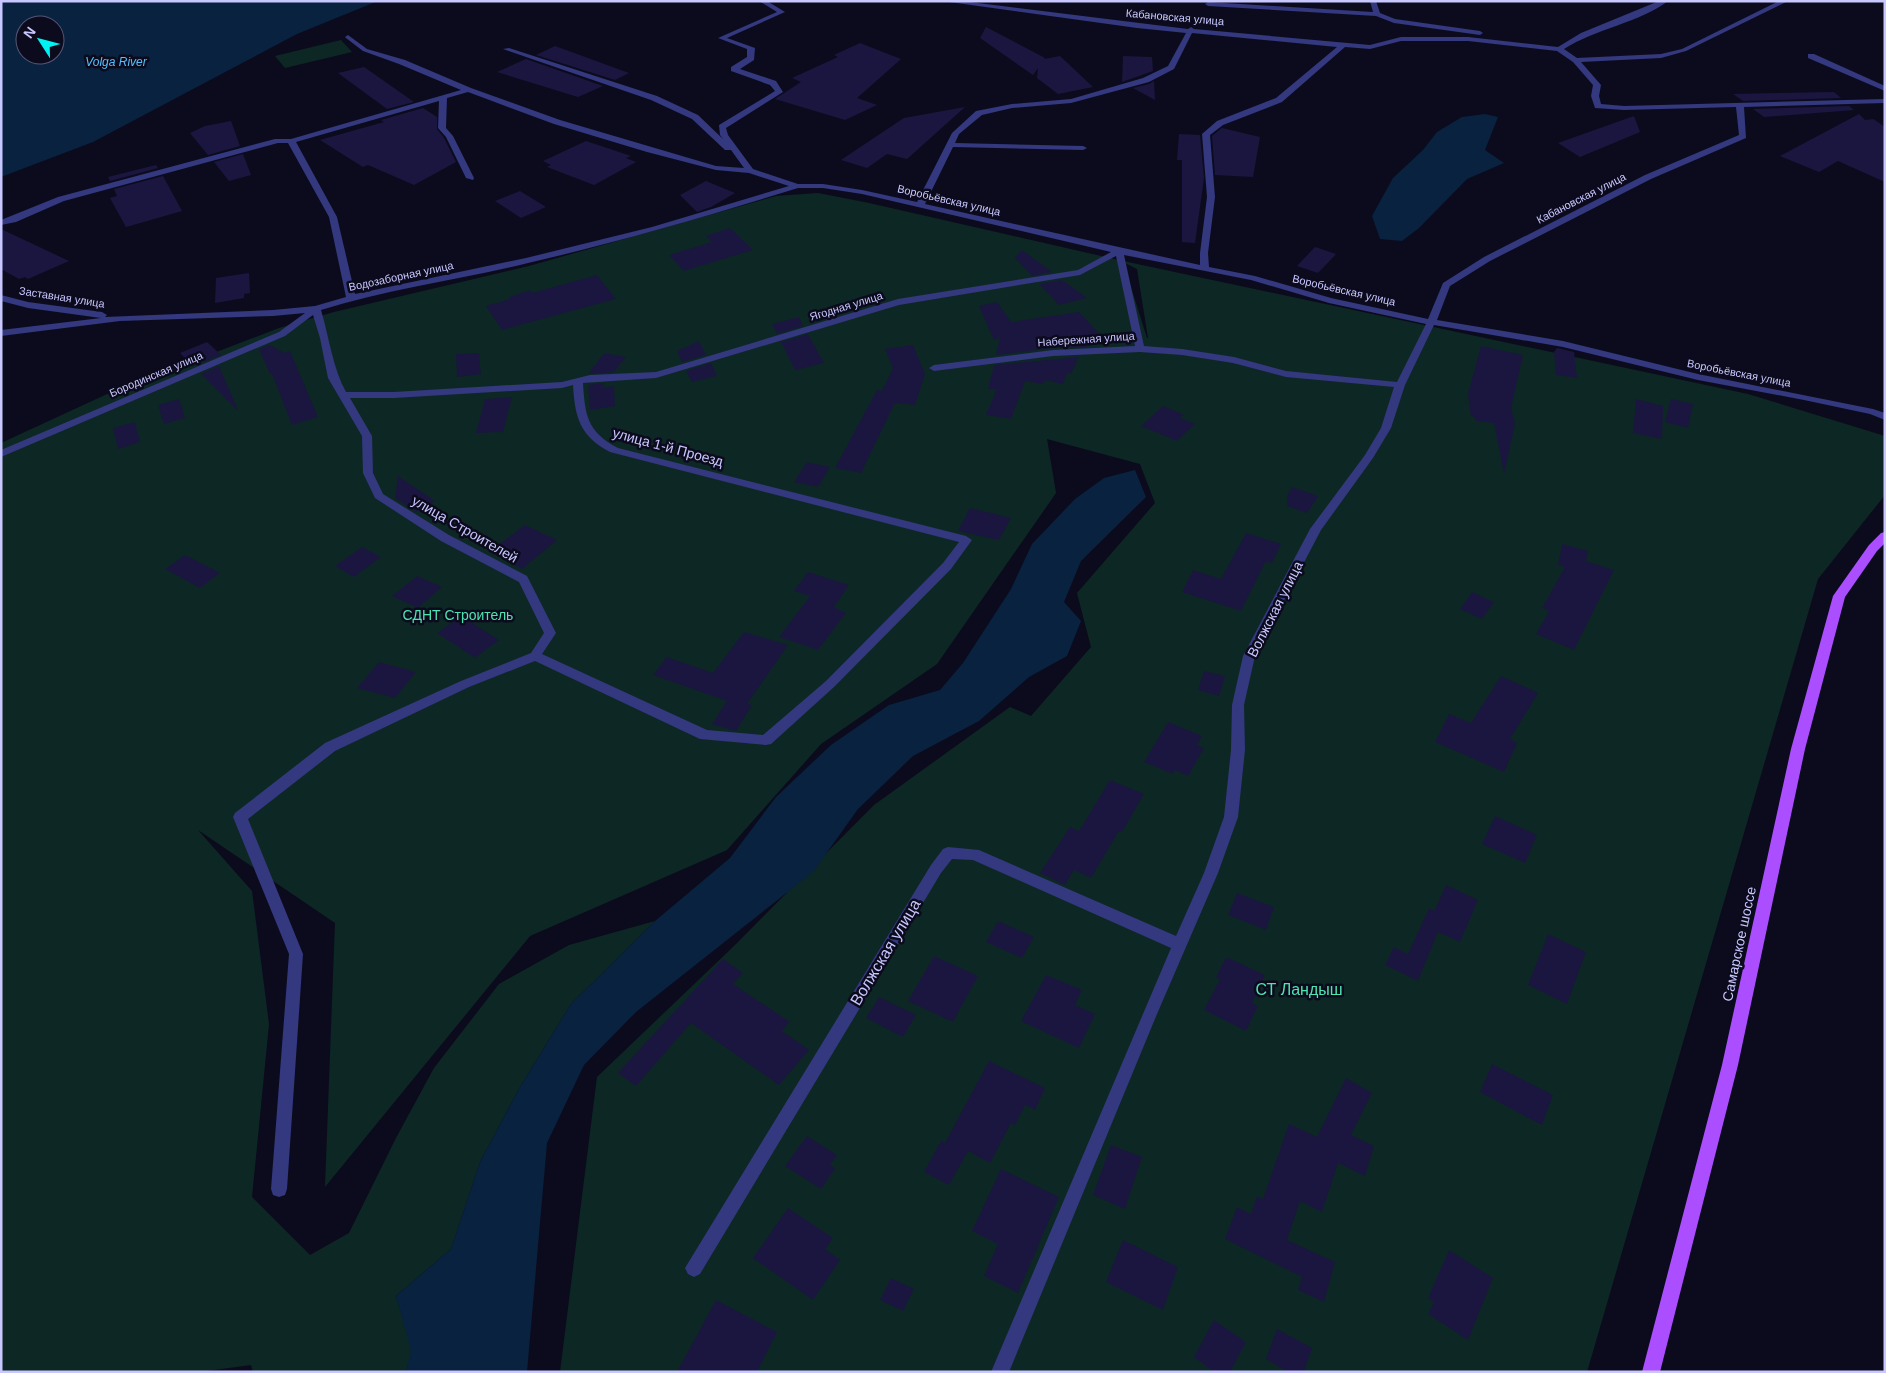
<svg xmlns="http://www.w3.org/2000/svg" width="1886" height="1373" viewBox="0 0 1886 1373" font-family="Arial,sans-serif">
<rect width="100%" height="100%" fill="#0c0b1d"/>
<!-- green -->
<g fill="#0d2824" fill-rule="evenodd">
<polygon points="341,40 352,52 285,68 275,56"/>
<path d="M818,193L869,203L1123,261L1748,394L1885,436V495L1818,579L1587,1372H560L597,1077L734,946L874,805L1010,707L1031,716L1091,647L1077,593L1155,503L1140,464L1047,439L1056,493L937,664L821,744L727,850L530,936L325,1187L335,923L198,830L252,891L269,1024L252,1197L310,1255L349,1233L396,1138L434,1068L499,984L569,945L655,921L571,1004L520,1087L480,1162L451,1249L396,1296L412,1350L406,1372H253L251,1365L199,1372H1V443L105,395L279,328L334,312L529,266L776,196ZM1123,262L1137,269L1148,338H1147Z"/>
</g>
<!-- water -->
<g fill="#08223f" fill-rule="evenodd">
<path d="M1,1H378L297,34L93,142L1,177ZM25,25H55V55H25Z"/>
<polygon points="1485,114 1498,117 1485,150 1504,163 1467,179 1419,228 1402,241 1380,239 1372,216 1393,178 1423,150 1437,132 1462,117"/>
<polygon points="1135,470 1146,497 1081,561 1064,602 1081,621 1067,656 1029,677 979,721 913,756 858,809 813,872 636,1012 584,1065 547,1143 527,1372 406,1372 411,1350 396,1296 451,1249 480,1162 520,1087 571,1004 655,921 730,858 776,797 831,745 889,705 940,690 963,663 1011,589 1032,544 1075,499 1104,478"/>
</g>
<!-- building -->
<g fill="#1a163f">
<polygon points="986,27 1045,58 1044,59 1060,56 1093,87 1058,94 1037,78 1038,68 1033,75 980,38"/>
<polygon points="860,43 901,59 857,98 877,105 845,120 775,99 801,82 792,78 838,57 834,55"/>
<polygon points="555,46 629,73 615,80 536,55"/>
<polygon points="1123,56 1152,57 1153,71 1122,82"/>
<polygon points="526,59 603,86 578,97 497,72"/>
<polygon points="364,67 414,102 387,109 338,73"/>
<polygon points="1154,81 1155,100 1133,88 1149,84"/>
<polygon points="1834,92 1841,98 1743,101 1733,94"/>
<polygon points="1849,106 1854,110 1764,117 1753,109"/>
<polygon points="965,107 907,159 887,154 867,168 841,160 904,118"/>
<polygon points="423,108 437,117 437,129 444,138 456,162 414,185 368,165 363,167 320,140 384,122 381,120"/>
<polygon points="1859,114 1865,120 1873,119 1885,127 1885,182 1838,161 1819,172 1780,156"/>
<polygon points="1634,116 1640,132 1580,157 1558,143"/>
<polygon points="231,121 240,146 208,155 190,133 205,126"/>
<polygon points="1222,128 1260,137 1253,177 1215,175 1212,136"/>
<polygon points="1179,134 1200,135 1204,178 1195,243 1182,242 1182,160 1177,160"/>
<polygon points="586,141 631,156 626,158 636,162 594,185 547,167 551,165 543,161"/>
<polygon points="243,154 251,175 229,181 214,162"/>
<polygon points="156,165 158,168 110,181 108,177"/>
<polygon points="163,176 182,211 126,227 110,198 117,196 114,189"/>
<polygon points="706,181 735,193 711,207 697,212 680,195"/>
<polygon points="520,191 546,207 521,218 495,201"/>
<polygon points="730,228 753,250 684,271 669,255 712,242 706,236"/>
<polygon points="1,229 69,261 28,279 25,277 19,279 1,269"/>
<polygon points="1315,247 1336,254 1318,273 1297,266"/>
<polygon points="1022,250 1052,272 1032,276 1015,258"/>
<polygon points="249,273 250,293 244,294 244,298 215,303 216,278"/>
<polygon points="597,275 616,299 502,330 486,306 510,299 509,297 530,290 532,293"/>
<polygon points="1062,280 1087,298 1059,305 1039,284"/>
<polygon points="997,302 1011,322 1079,312 1107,342 1083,347 1053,348 996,355 1000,338 994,340 979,306"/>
<polygon points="799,317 803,326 777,334 772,324"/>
<polygon points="808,334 824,363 795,370 781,342"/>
<polygon points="699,341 706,355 682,362 677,351"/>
<polygon points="207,342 221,355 193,366 180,353"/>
<polygon points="270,345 284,353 290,351 318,417 292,425 272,374 270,374 259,349"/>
<polygon points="913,345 925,374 915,405 895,403 861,473 835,468 877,390 882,391 893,368 885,349"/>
<polygon points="1481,346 1523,355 1511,408 1515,424 1504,474 1494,423 1476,421 1475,417 1471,416 1468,394"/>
<polygon points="1557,348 1574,352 1577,378 1556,375 1554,352"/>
<polygon points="479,353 481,374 457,377 456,354"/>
<polygon points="604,353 626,357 614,372 588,374"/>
<polygon points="1079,357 1071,374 1067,373 1063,384 1045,380 1043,384 1025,381 1011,419 986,415 997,389 988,389 994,365"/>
<polygon points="711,363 717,376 692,382 686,371"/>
<polygon points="219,366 238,410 237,410 201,374"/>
<polygon points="605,383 602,388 614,386 615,406 590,410 588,385"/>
<polygon points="512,397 503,432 476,433 485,399"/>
<polygon points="179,399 185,418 164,424 158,405"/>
<polygon points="1636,399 1663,406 1662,439 1633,433"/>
<polygon points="1671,399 1693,404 1688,428 1665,422"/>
<polygon points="1163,406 1184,415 1180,418 1195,424 1177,441 1141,426"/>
<polygon points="135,422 140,442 118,449 113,428"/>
<polygon points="807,462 830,467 818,487 794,482"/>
<polygon points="398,476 435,501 416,512 395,498"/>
<polygon points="1292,487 1318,496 1307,513 1287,506 1287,496"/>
<polygon points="970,508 1011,518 999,540 958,531"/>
<polygon points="525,525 557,540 522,569 489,552"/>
<polygon points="1246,533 1281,544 1272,563 1266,561 1241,611 1182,592 1193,570 1221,579"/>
<polygon points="1562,544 1588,551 1586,561 1614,570 1574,650 1536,634 1549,611 1542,608 1565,567 1558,565"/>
<polygon points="362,547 381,557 354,577 335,566"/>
<polygon points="185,555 220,573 200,588 165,569"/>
<polygon points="808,572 849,585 834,607 846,613 818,650 779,637 810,596 794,591"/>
<polygon points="417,576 442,587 418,608 392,596"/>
<polygon points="1472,592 1494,602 1482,619 1460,609"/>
<polygon points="461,616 499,640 475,658 437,633"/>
<polygon points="744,632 788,645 747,704 752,705 736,731 712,724 727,701 653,675 667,657 713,673"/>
<polygon points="379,662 416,672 395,698 357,688"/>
<polygon points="1204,671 1225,676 1219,696 1198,690"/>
<polygon points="1501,676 1538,693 1510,739 1517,743 1504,772 1435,742 1449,714 1471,723"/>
<polygon points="1168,722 1202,736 1197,745 1204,748 1188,776 1175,770 1173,774 1144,762"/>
<polygon points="1110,780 1144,794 1122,832 1119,831 1091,878 1074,870 1065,885 1040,873 1070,827 1079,831"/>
<polygon points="1495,816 1537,835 1525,863 1482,844"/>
<polygon points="1446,885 1478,900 1460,942 1438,932 1418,981 1385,965 1394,947 1408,954 1429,908 1434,911"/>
<polygon points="1237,893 1274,907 1266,930 1228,915"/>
<polygon points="998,921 1034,937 1022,958 986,942"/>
<polygon points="1548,934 1586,952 1567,1004 1528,985"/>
<polygon points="934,956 978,976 953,1022 908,1001"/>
<polygon points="1226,957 1265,975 1252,1003 1258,1006 1246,1031 1204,1010 1220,979 1216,977"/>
<polygon points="723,959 743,973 733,984 790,1022 782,1031 809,1050 779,1085 691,1023 636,1086 618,1073"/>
<polygon points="1046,975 1082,990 1075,1005 1095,1014 1079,1048 1021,1021"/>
<polygon points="879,997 916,1015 903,1037 866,1018"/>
<polygon points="989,1061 1045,1088 1035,1110 1025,1105 1015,1125 1011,1123 990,1163 968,1151 949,1185 924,1172 941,1141 945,1143"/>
<polygon points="1492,1064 1553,1095 1542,1125 1480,1092"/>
<polygon points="1346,1078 1372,1093 1351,1135 1374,1146 1365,1176 1338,1163 1322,1212 1300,1201 1287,1240 1335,1262 1324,1302 1298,1290 1302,1277 1225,1239 1237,1207 1251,1214 1257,1196 1263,1199 1289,1124 1317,1137"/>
<polygon points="807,1136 837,1155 830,1165 835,1168 821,1189 785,1166"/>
<polygon points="1111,1145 1142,1157 1125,1209 1093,1195"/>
<polygon points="1001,1169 1059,1197 1018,1293 984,1276 998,1244 972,1231"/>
<polygon points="788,1208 833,1238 825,1249 840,1260 813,1300 753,1258"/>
<polygon points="1123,1240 1178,1267 1163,1310 1106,1282"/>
<polygon points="1449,1250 1493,1278 1468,1340 1428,1314 1434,1302 1428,1298"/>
<polygon points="891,1278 914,1289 903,1311 880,1300"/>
<polygon points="716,1300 777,1332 757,1372 677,1372"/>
<polygon points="1214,1320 1246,1342 1230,1372 1214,1372 1194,1357"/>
<polygon points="1277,1329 1312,1348 1304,1372 1288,1372 1266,1359"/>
</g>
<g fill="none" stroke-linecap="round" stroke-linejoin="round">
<!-- minor -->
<g fill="#33387f" fill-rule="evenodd">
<path d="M759,1H767L785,12L727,38L755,48L754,60L740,69L776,81L783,92L726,128L728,135L753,169L798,184H823L862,190L917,202L952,133L976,111L1012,104L1071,99L1143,78L1168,66L1186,33L1137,28L942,1H962L1188,29L1191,27L1194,29L1370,45L1401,37H1468L1558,47L1581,33L1659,1H1668C1641,22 1595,29 1564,49L1577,58L1661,54L1682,49L1779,1H1788L1686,51L1661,58L1581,62L1601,85L1599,96L1601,104L1624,106L1885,99V103L1744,107L1746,138L1651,179L1490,261L1450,286L1437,320L1563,341L1698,374L1873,409L1885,413V420L1870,414L1804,400L1698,380L1563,347L1434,325L1405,385L1391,428L1373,458L1321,530L1255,656L1244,705L1245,750L1238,817L1218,873L1157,1014L1009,1372H991L1171,948L973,860L952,859L941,873L700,1274L694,1277L688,1274L685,1268L931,865L943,849L948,847L979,850L1176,936L1204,873L1224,817L1231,750L1232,705L1243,656L1310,529L1365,455L1381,428L1394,387L1286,377L1233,363L1182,355L1140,352L1053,356L934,371L929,368L934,365L1053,350L1135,346L1116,256L1080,275L899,305L656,378L583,383C585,415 587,432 618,448L966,536L972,540L951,569L834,687L771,744L766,745L700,739L535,661L469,687L335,751L248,819L303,954L287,1189L285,1195L279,1197L273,1195L271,1189L289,954L233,817L235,813L325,743L461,681L531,653L544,633L519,582L441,541L375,498L363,473L362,436L328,378L320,338L313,315L285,336L1,457V450L279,332L305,313L273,316L120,321L1,336V330L101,318L28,308L1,301V295L28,302L102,312L107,315L105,317L273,310L315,306L346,297L329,217L288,143H278L64,201L16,222L1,225V220L58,197L275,139H291L461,90L399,64L363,51L346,38L345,37L348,35L367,49L405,60L471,88L560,120L716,166L744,168L731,150H725L692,119L651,100L503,49L509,48L657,96L698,115L723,139L720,135L719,125L775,91L770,85L731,71V67L747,57V49L718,38L777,12ZM1192,33L1337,47L1276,98L1217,121L1202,134L1207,197L1200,253V265L925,204L953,147L1083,150L1087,148L1083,146L955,143L959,134L982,115L1012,108L1071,103L1149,82L1174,69ZM1401,41H1468L1557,51L1573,62L1593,85L1591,96L1595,108L1624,110L1736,107L1739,135L1645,175L1484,257L1443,283L1428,319L1331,298L1255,276L1209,267L1208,253L1215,197L1210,135L1223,125L1282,102L1345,47L1370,49ZM468,92L554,124L647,152L716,170L749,173L789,186L652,227L526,258L355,294L337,217L296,142L439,101L438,128L446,137L466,178L473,180L474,178L453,136L446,128L447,98ZM798,188H823L862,194L1111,252L1078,270L898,299L656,372L590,375L562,382L394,392H346C333,369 329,337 321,310C388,289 459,280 528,263C619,242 708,216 798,188ZM1124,255L1251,280L1329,303L1426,324L1397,382L1286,371L1234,357L1182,349L1144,346ZM573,385C575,418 580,436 610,452L959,542L943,563L826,681L763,735L707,730L542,654L556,633L527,576L449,535L383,494L373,473L372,436L350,398H394L562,388Z"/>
<polygon points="1370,1 1376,1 1380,13 1395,19 1480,31 1483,33 1480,35 1394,23 1376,16 1208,6 1205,4 1208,2 1373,12"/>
<polygon points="1808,54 1814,54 1885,86 1885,91 1808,58"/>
</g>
<!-- major -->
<polygon fill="#ab4eff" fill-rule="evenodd" points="1885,532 1885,543 1877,551 1845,597 1805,749 1738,1065 1660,1372 1642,1372 1722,1065 1791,749 1833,596 1869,545 1881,533"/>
</g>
<g text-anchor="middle" stroke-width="5" stroke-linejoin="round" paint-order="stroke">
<!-- far-street labels -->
<g font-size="11" fill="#c8c7ff" stroke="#0c0b1d">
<text transform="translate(1175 17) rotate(5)" y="4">Кабановская улица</text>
<text transform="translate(1581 198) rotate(-27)" y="4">Кабановская улица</text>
<text transform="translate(949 200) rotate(13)" y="4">Воробьёвская улица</text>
<text transform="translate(401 276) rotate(-12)" y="4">Водозаборная улица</text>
<text transform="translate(1344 290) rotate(13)" y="4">Воробьёвская улица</text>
<text transform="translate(62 297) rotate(9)" y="4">Заставная улица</text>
<text transform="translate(846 306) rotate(-17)" y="4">Ягодная улица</text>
<text transform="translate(1086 339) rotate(-4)" y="4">Набережная улица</text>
<text transform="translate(1739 373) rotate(11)" y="4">Воробьёвская улица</text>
<text transform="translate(156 374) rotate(-23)" y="4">Бородинская улица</text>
</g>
<!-- far-water labels -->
<g font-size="12" font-style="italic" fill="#55c1ff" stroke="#0c0b1d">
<text x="116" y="66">Volga River</text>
</g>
<!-- street labels -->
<g font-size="14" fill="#c8c7ff" stroke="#0c0b1d">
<text transform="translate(668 447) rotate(15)" y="5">улица 1-й Проезд</text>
<text transform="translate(465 529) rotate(30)" y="5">улица Строителей</text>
<text transform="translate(1275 609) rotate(-63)" y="5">Волжская улица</text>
<text transform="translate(1739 944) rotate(-78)" y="5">Самарское шоссе</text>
</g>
<!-- park labels -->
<g font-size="14" fill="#4ee4af" stroke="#0c0b1d">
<text x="458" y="620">СДНТ Строитель</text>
</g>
<!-- near-street labels -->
<g font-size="16" fill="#c8c7ff" stroke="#0c0b1d">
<text transform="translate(885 952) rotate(-59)" y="6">Волжская улица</text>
</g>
<!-- near-park labels -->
<g font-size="16" fill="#4ee4af" stroke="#0c0b1d">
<text x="1299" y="995">СТ Ландыш</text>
</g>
</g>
<!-- border -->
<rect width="1886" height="1373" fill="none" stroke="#c8c7ff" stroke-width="5"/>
<!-- north arrow -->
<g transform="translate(40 40) rotate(306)"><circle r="24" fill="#0c0b1d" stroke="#575677"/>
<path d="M0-4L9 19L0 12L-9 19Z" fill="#00f2f2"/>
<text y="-8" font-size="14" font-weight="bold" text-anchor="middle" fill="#c8c7ff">N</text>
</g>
</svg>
